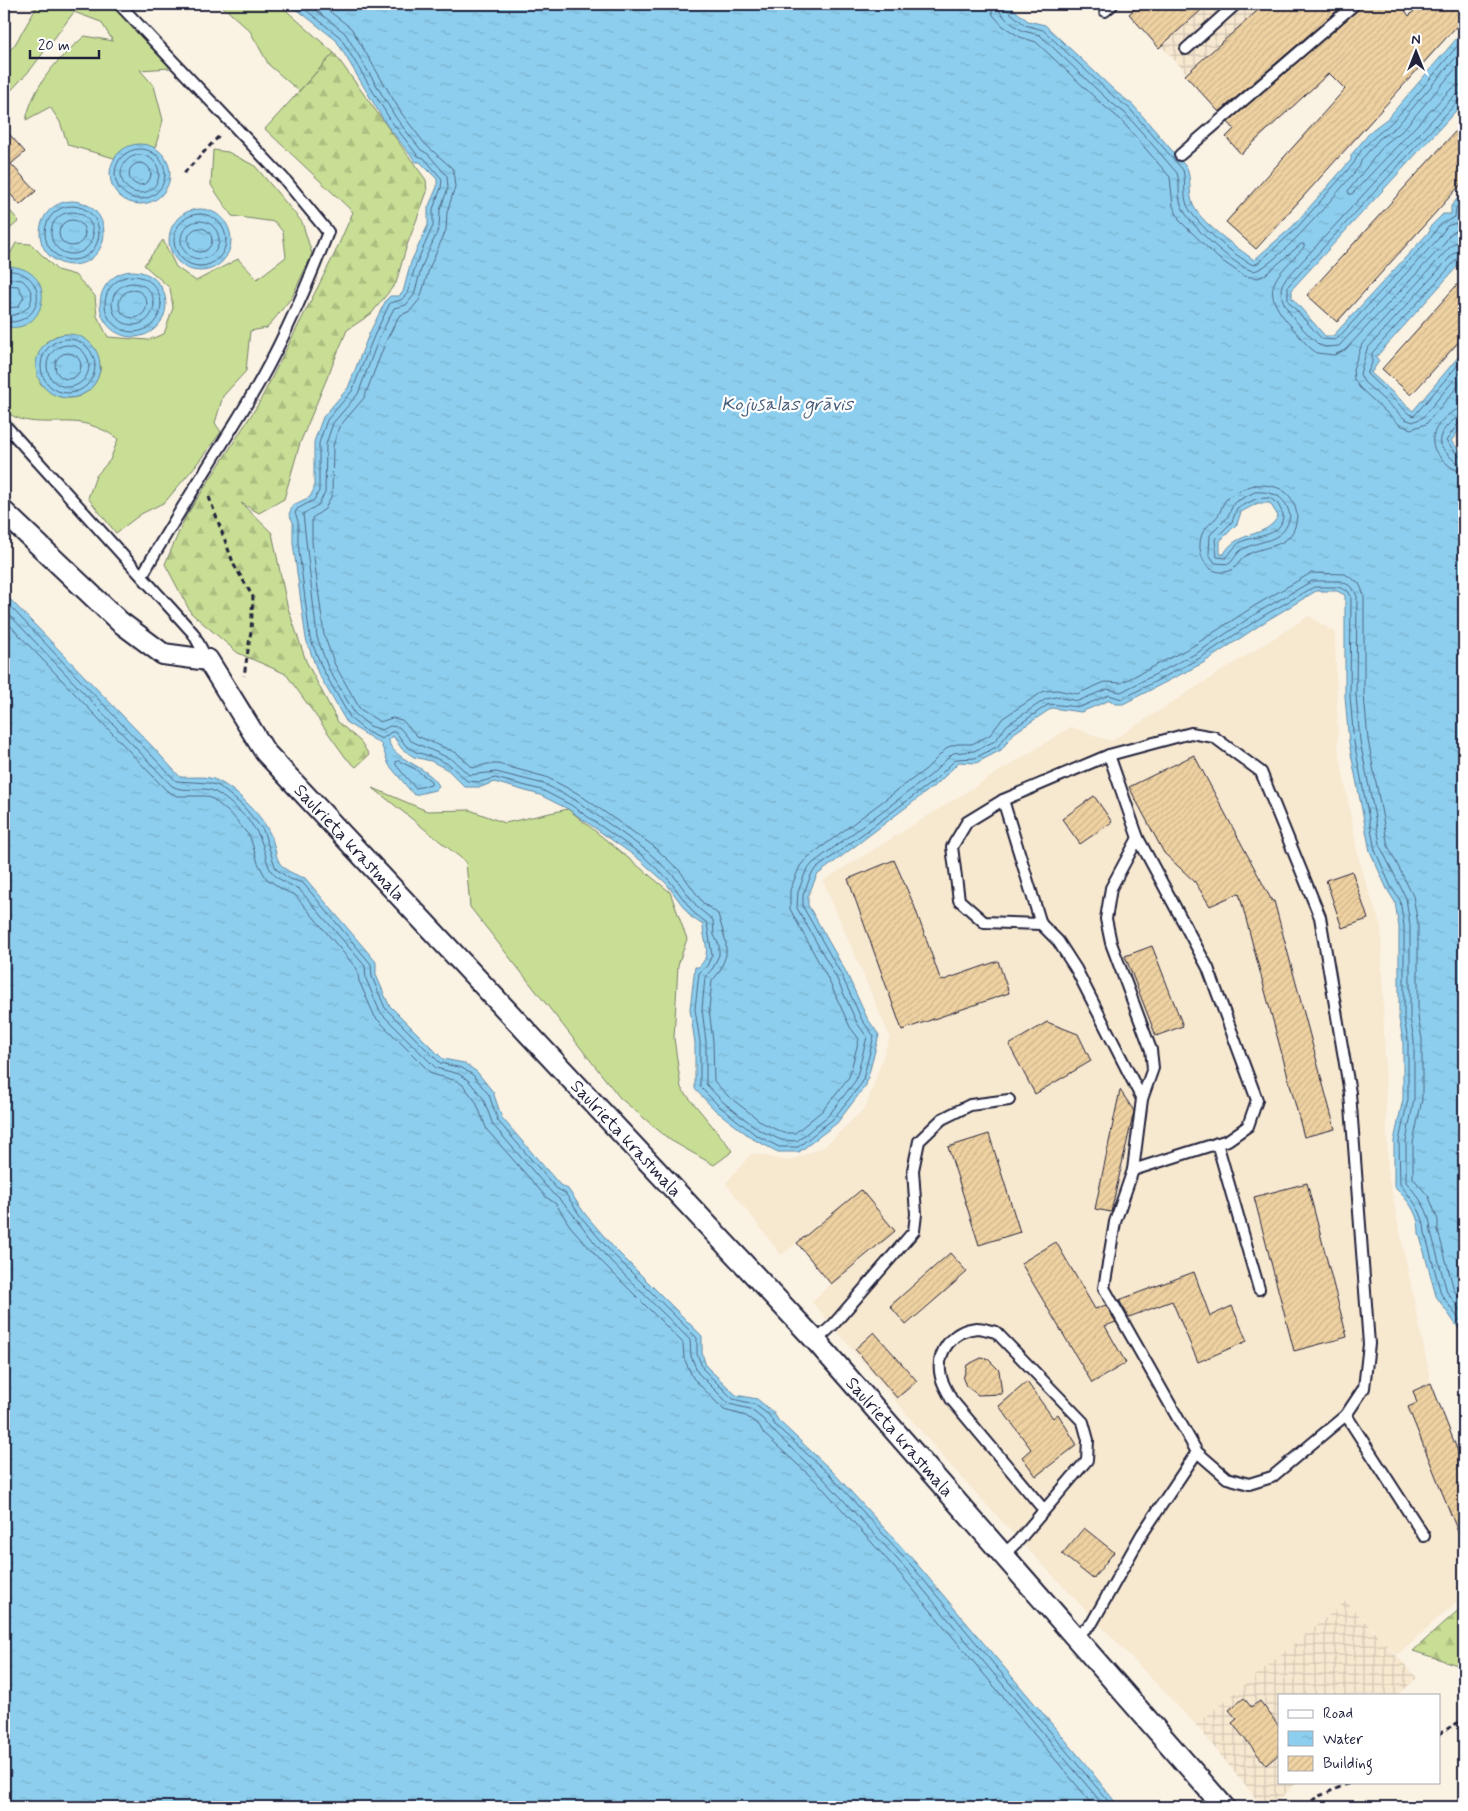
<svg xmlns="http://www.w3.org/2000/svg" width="1468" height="1811" viewBox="0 0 1468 1811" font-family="Mynerve,sans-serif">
<defs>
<pattern id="industrial-grid" width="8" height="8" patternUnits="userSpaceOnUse" patternTransform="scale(1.25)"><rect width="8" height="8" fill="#f7e8d0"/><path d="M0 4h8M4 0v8" fill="none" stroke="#d3c7b4"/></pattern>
<pattern id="forest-firs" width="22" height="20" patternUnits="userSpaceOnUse" patternTransform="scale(1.25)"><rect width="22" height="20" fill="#c8de94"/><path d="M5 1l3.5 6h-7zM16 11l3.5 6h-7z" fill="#acbe80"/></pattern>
<pattern id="water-ripples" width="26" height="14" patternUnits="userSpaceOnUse" patternTransform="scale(1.25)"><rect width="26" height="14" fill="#8dceee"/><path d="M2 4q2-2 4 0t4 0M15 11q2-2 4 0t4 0" fill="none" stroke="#79b1cd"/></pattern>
<pattern id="building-hatch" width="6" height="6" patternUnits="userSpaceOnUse" patternTransform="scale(1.25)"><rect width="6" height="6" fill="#efd2a2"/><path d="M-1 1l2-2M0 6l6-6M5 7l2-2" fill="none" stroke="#cdb48c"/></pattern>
</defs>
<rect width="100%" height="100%" fill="#faf2e3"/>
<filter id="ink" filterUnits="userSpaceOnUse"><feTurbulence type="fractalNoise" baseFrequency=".02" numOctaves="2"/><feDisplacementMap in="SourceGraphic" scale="10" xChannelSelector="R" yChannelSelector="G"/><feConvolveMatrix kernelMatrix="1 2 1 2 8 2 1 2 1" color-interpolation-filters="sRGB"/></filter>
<g filter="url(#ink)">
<!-- built -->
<polygon fill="#f7e8d0" points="1309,616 1335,633 1338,746 1360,866 1381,926 1388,1174 1431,1383 1464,1467 1464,1595 1397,1655 1346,1601 1196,1725 1019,1540 943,1457 812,1302 830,1284 797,1243 781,1255 726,1183 752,1153 788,1161 824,1147 866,1107 890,1037 823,881 1071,727 1111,741"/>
<!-- industrial -->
<g fill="url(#industrial-grid)">
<polygon points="1122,4 1406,4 1253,144"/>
<polygon points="1346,1601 1417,1678 1398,1695 1279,1695 1279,1782 1298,1782 1270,1807 1263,1807 1196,1725"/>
</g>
<!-- grass -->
<g fill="#c8de94" stroke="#758068" fill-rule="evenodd">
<path d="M36,4H111L170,68L140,70L154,86L163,120L155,148L122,150L114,158L68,145L60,122L50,107L26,120C34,84 57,59 85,36L113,41L101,22L74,12L31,69L4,98V55L14,46L35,10Z"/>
<polygon points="220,4 279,4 334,53 299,91 269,65 250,31"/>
<path d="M213,150L228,152L255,166L302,222L312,254L292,297L267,328L250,331L246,371L223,396L215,423L221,432L196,465L165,502L141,514L116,533L88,498L96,476L110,460L118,439C107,431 96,426 82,423C58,419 22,429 4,409V326L8,327L7,266L4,267V261L8,258L16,243L31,244L57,270L75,275L95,296L97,316L108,337L148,340L164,334L173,308L170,288L144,265L163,240L176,267L196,281L238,259L257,279L286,257L283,232L275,222L232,216L211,185ZM66,334L101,366C95,400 62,409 40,383L46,342L56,336Z"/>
<polygon points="4,204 19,221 4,234"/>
<polygon points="373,788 427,811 470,810 505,823 568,809 670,892 687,939 678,965 674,1038 681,1088 733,1151 714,1165 670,1140 620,1098 470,907 466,862"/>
</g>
<!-- forest -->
<g fill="url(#forest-firs)" stroke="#758068">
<polygon points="334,53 426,180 427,192 406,248 396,283 371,314 347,330 300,443 284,499 259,513 241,503 272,533 287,605 306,661 338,722 361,742 369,755 356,767 346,758 286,674 238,653 191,613 165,564 185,518 259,403 334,255 353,212 265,129"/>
<polygon points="1464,1605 1464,1667 1413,1651"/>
</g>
<!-- water -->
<g fill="url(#water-ripples)" stroke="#6289a6" fill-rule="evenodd">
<path d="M285,4H1007L1028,21L1045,25L1116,92L1133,105L1187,168C1191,180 1189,191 1192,202C1197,221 1238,248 1254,260L1292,227L1351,160V155L1372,130L1388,118L1464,30V102L1292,289V298L1325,336H1333L1430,231V227L1443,214H1451V206L1464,191V259L1376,357L1379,361L1371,373L1413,411L1464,350V425L1451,441L1464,455V1336L1436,1296L1419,1233C1419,1213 1408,1200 1394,1187V1141L1403,1099V1040L1399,1019V927L1395,902L1387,889L1370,851L1349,743L1345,696V595L1337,591H1316L1266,621L1203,663L1123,704H1115L1110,700L1081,712L1052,708L1014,733L1001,750L976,763L959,762L938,783L817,875L808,896V905L846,972L867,1018L879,1035L866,1085L837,1123L799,1152H778L753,1139L715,1110L695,1089V1043L690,1009L695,967H699C713,953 703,942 703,925L691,917L666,883L639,859L568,809L540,795L494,782L481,787H465L448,770L431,761L414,757L402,749L393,736L389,740C389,758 430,767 439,786L435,790L414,795L389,765L381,744L347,723L318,673L306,639L293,543V522L289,514L293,505L310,497L314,489V442L323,417L348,388L369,334L386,300L390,296H399L403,292L411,262L428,225V208L437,187V179L420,162H416L386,124L336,40L299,11L286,6ZM1258,503H1270L1278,516C1267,539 1236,530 1224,554H1220V541L1237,524L1241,512Z"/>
<circle cx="140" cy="174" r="30"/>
<circle cx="72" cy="233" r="32"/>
<circle cx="200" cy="240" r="31"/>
<path d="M7,266C62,268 46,338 4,326V267Z"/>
<circle cx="133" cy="304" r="33"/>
<circle cx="68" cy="366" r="32"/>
<path d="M4,593L150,744L180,777C189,778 201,776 210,778C228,782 258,811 267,828C282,854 267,866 305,878L376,962V975L389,1005L443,1059L464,1063L477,1072L493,1092L502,1118L560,1185L568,1189L585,1214L614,1248L702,1336V1353L706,1366L736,1395L757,1399L773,1412L778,1420L832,1471L916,1563L1083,1761L1119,1807H4Z"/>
</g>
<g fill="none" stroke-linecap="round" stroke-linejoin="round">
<!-- shore -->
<g stroke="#4d6783" stroke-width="1">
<path d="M294,4L302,7L340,37L391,121L418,156L424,158L442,179L441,188L433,209V226L416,264L407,294L401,300L390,303L374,336L352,391L327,420L319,443V491L314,500L297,509L295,513L298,521V543L310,638L323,670L351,719L367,732L382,739L391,732H396L406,746L416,752L433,757L450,765L467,781L480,782L495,778L542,790L571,805L642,855L669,880L694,913L707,923L712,955L707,966L699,973L695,1009L700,1042V1087L719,1106L756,1135L779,1147H798L833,1119L862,1083L874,1036L862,1020L841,974L803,907V895L812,873L817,868L935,780L956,759L975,758L998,746L1011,730L1049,704L1080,707L1109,695L1122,699L1200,658L1263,616L1314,587H1338L1348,591L1351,596L1350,696L1354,742L1375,850L1391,887L1400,900L1404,926V1019L1408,1040V1099L1399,1141L1400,1184C1412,1200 1424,1211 1425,1233L1441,1294L1464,1326"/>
<path d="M308,4L345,33L396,118L421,150L428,154L447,176L448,188L440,210L439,228L422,266L414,295L406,305L394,308L379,338L358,394L333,423L326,444L325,493L318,505L303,514L317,637L328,668L355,714L370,726L382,730L390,726L399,727L411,741L453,760L469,775L496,772L544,784L574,799L647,851L674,876L698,908L713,920L714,935L719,945V955L713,968L705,977L702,1009L706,1042V1084L723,1102L759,1130L781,1140L797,1141L829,1115L856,1080L867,1037L857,1023L836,977L797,908L798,892L806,871L813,863L931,775L953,753L974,751L995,741L1007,725L1046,699L1056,697L1078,701L1107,689L1121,692L1197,653L1260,611L1312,581H1341L1352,587L1357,596L1356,696L1360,741L1381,848L1406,898L1410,925V1018L1414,1040V1099L1406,1142V1182C1419,1198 1430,1209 1431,1232L1447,1292L1464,1316"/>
<polyline points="320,4 351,28 402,114 425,144 453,169 455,187 447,212 446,230 429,269 420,299 410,311 399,316 386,341 364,398 339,427 333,446 332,495 325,509 312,518 312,542 324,635 335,665 360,709 380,722 392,718 402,720 417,736 457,753 473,768 487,764 498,764 546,777 577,793 652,845 680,871 703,903 718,914 726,942 726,955 720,971 712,981 709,1009 713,1041 714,1081 728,1096 763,1123 783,1133 795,1133 823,1110 849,1077 859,1039 850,1027 829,981 790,909 790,890 800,866 807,858 926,769 948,747 957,744 972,744 990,735 1003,718 1044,691 1057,690 1077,694 1105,682 1121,683 1193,646 1256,605 1311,573 1345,574 1359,583 1364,595 1364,695 1368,740 1388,846 1413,896 1418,924 1418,1017 1422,1039 1422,1099 1413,1143 1413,1178 1429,1197 1438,1220 1438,1231 1454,1290 1464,1304"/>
<path d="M990,4L993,15L1003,26L1020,37L1036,42L1104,106L1120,119L1170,177L1173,206L1180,221L1218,258L1244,276L1258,278L1266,274L1301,244H1304V247C1276,278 1257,287 1290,325C1298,334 1307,347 1317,353L1334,355L1345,350L1444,244L1450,234L1464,227"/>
<path d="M998,4L1000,12L1008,21L1023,31L1040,35L1109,101L1125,113L1177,173C1181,184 1177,197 1182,207C1189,225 1234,266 1253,271C1274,270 1342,187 1359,167L1362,159L1379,139L1397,126L1464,48"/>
<path d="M1004,4L1006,9L1025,25L1043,30L1113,96L1129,108L1183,170C1186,181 1183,194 1187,205C1195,224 1235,256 1253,265L1258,263L1295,230L1354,163C1362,144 1378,135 1393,121C1418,95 1441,65 1464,38"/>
<polyline points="1464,59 1402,131 1385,144 1348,191 1349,194 1352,194 1449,91 1456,86 1464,85"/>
<path d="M1464,92L1454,96L1284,281C1271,301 1305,331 1319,345L1325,347L1339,346L1438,239L1447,226L1459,222L1464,208"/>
<path d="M1464,99L1458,101L1288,286V301L1322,339L1336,340L1433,235C1439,223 1444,223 1455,217L1456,208L1464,199"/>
<circle cx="140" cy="174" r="25"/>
<circle cx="140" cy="174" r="19"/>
<circle cx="140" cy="174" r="11"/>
<circle cx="72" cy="233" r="27"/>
<circle cx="72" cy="233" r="21"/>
<circle cx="200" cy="240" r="26"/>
<circle cx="72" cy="233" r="13"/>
<circle cx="200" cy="240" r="19"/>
<circle cx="200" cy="240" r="12"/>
<polyline points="1464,242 1455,243 1449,248 1362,344 1353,369 1354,379 1359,387 1400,425 1411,429 1426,424 1464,379"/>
<polyline points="1464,249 1454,253 1367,349 1360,374 1364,382 1405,419 1413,422 1422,418 1464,368"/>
<polyline points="1464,256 1458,258 1372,353 1372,363 1367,374 1409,414 1414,416 1464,358"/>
<path d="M4,271C48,267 49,326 4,322"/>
<circle cx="133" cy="304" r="28"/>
<path d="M4,278L22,280C43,297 27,317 4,316"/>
<circle cx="133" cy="304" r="21"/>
<polyline points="4,285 18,286 24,297 18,307 4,308"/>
<circle cx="133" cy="304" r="14"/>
<circle cx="68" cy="366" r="27"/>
<circle cx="68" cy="366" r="21"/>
<circle cx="68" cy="366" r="13"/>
<path d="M1464,408C1449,409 1430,429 1433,444C1434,451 1439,456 1444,461C1450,467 1455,471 1464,471"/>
<path d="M1464,416C1454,416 1437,433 1440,444C1442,449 1447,453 1450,457C1455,461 1458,464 1464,464"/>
<polyline points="1464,422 1458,424 1446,441 1459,456 1464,458"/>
<path d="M1255,485C1278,484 1294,491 1297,516C1294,550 1268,543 1247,555C1237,561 1237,572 1223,572C1203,573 1195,548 1203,532C1206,527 1212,522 1216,518C1221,513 1221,507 1225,501C1231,493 1246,487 1255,485Z"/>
<path d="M1255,492C1273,491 1286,496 1290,516C1285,542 1264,539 1245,548C1237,551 1235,559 1229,564L1215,563L1209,554L1210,535L1227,518L1234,503Z"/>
<path d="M1270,498L1278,504L1283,514C1283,537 1258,535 1243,541C1234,545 1232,552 1226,558L1217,557L1215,539L1232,522L1237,508L1256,499Z"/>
<polyline points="4,600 176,781 208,783 219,786 243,806 263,830 276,869 290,879 303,883 371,964 372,977 385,1008 440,1063 462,1068 473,1075 489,1095 498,1121 556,1188 565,1193 581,1217 611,1252 697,1338 697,1354 703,1369 733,1399 754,1404 769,1415 774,1424 829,1474 912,1566 1113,1807"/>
<path d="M4,609L172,786C185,794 204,784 217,793C231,802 250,819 258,834C273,866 259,872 299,889L365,966L366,979L380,1012L436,1068L459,1074L468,1080L483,1098L493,1125L552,1193C571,1207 588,1237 606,1256C633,1285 663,1312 690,1340L691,1356L698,1373L729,1404L750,1409L764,1420L770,1428L824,1479L907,1570L1105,1807"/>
<polyline points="4,619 167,791 177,796 206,796 213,799 233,816 250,837 258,863 266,878 283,890 295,895 357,969 359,981 375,1017 432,1074 457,1081 463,1085 476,1102 487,1130 546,1197 556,1204 570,1226 601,1261 683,1343 684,1358 693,1378 724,1410 746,1416 759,1425 764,1434 819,1484 901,1575 1095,1807"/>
<polygon points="399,761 415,769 431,781 431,785 415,788 396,765 396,762"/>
</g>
</g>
<!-- building -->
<g fill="url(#building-hatch)" stroke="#22223b">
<polygon points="1141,4 1208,4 1159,48 1129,14"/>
<polygon points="1265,4 1345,4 1219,112 1185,75"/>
<polygon points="1362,4 1401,4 1409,16 1421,4 1464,4 1464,18 1256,249 1226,222 1345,89 1329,73 1241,154 1226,137 1234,129 1228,122 1359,9"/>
<polygon points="1464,122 1464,181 1337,322 1307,295"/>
<polygon points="4,128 25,152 11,164 36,191 20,205 4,187"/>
<polygon points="1464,277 1464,336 1411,395 1382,369"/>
<polygon points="1194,755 1272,901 1274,901 1335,1129 1304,1137 1239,893 1210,906 1195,882 1164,853 1129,787"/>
<polygon points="1094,796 1112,822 1080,844 1062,819"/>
<polygon points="894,860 914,905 941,981 998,961 1009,993 902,1030 848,879"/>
<polygon points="1352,871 1368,919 1342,928 1326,880"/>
<polygon points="1152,946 1183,1026 1156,1036 1125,956"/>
<polygon points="1047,1022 1078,1034 1091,1061 1035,1094 1009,1045"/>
<polygon points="1120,1090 1134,1111 1111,1212 1095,1209"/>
<polygon points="989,1134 1020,1232 979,1245 948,1147"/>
<polygon points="1307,1183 1347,1337 1294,1351 1254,1197"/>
<polygon points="861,1190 895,1231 831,1284 797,1243"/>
<polygon points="1056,1242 1095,1309 1106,1305 1116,1322 1105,1326 1126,1363 1092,1383 1021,1263"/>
<polygon points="950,1253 967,1272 906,1325 890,1306"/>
<polygon points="1194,1272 1210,1316 1232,1306 1247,1341 1198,1362 1172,1301 1129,1317 1119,1300"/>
<polygon points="874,1332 917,1381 897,1398 855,1349"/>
<polygon points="981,1358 988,1359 999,1370 1002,1394 978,1395 966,1386 963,1379 967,1365"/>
<polygon points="1027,1382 1053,1418 1058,1414 1077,1445 1036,1476 1022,1457 1031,1449 999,1406"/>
<polygon points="1431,1383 1464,1467 1464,1547 1408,1407 1417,1403 1413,1391"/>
<polygon points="1084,1528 1114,1552 1093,1579 1062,1554"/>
<polygon points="1244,1698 1251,1707 1260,1701 1279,1726 1279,1754 1266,1765 1232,1723 1237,1719 1229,1710"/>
</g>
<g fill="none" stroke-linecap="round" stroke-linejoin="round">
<defs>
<g id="lane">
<path d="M119,4L286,181L328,232C306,289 281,347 249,400C214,459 175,516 142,576"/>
<polyline points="1105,11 1113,4"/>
<polyline points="1186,49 1236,4"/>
<polyline points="1180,155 1355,4"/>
<polyline points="4,424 193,633 207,659"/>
<polyline points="1109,755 1138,838 1208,968 1257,1100 1248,1126 1228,1140 1133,1170"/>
<polyline points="1003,800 1041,924"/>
<polyline points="1138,838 1111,888 1106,919 1111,943 1151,1050 1153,1068 1142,1099"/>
<polyline points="1217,1143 1259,1289"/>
<polyline points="816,1341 833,1325 914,1231 916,1214 913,1170 919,1141 942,1119 970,1105 1009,1100"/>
<polyline points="1346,1415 1424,1536"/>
<path d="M1003,1555L1019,1540L1087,1460L1088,1440L1083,1422L996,1332C990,1331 983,1328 977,1328C952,1330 935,1353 941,1377C943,1385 948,1392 951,1399L1044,1510"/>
<polyline points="1075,1637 1092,1623 1142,1534 1197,1452 1104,1288 1115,1222 1133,1170 1142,1099 1076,969 1058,941 1041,924 984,922 959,900 952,847 967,822 1003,800 1109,755 1191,733 1214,737 1261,772 1320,917 1350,1093 1369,1344 1364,1388 1346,1415 1272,1477 1249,1484 1227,1478 1197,1452"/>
</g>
<g id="street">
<path id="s1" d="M4,512L120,622L163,654L208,660L265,752L816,1341L1224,1807"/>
</g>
</defs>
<!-- lane casing -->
<use href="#lane" stroke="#22223b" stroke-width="14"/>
<!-- street casing -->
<use href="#street" stroke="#22223b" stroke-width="24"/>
<!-- path -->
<g stroke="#22223b" stroke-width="3" stroke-dasharray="5 4" stroke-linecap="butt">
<polyline points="184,173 221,134"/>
<polyline points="209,497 234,565 253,597 251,631 244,676"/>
<polyline points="1439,1734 1464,1719"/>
<polyline points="1312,1801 1317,1797 1352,1782"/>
</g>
<!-- lane -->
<use href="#lane" stroke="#fff" stroke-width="10"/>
<!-- street -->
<use href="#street" stroke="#fff" stroke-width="20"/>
</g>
</g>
<g text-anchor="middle" stroke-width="4.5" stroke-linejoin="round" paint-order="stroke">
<!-- street labels -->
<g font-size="18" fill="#22223b" stroke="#fff">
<text dy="6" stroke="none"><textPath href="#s1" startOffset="491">Saulrieta krastmala</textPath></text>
<text dy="6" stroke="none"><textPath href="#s1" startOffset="896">Saulrieta krastmala</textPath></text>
<text dy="6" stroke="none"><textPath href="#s1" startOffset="1301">Saulrieta krastmala</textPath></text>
</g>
<!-- water labels -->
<g font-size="19" font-style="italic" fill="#475e7a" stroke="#fff">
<text x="787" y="410">Kojusalas grāvis</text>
</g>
</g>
<!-- margin -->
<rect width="1468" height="1811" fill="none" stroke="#fff" stroke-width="20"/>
<rect x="10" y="10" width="1448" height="1791" fill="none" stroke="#22223b" stroke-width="2" filter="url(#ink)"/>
<!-- legend -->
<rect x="1278" y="1694" width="162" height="90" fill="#ffffff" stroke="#a7a7b1"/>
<rect x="1288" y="1710" width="25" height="8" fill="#ffffff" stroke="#a7a7b1"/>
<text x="1323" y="1718" font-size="15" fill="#22223b">Road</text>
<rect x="1288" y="1731" width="25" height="15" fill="url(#water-ripples)" stroke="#a7a7b1"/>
<text x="1323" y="1744" font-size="15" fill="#22223b">Water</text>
<rect x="1288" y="1756" width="25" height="15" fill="url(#building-hatch)" stroke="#a7a7b1"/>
<text x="1323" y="1768" font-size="15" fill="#22223b">Building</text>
<!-- north arrow -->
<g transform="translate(1416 52)" stroke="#ffffff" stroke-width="4" paint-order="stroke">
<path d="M0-4L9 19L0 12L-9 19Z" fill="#22223b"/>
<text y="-8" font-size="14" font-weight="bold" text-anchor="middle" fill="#22223b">N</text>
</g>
<!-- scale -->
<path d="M30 50v8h69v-8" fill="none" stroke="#22223b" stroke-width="2.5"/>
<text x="38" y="50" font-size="15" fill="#22223b" stroke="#ffffff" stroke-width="4" paint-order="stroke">20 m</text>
</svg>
